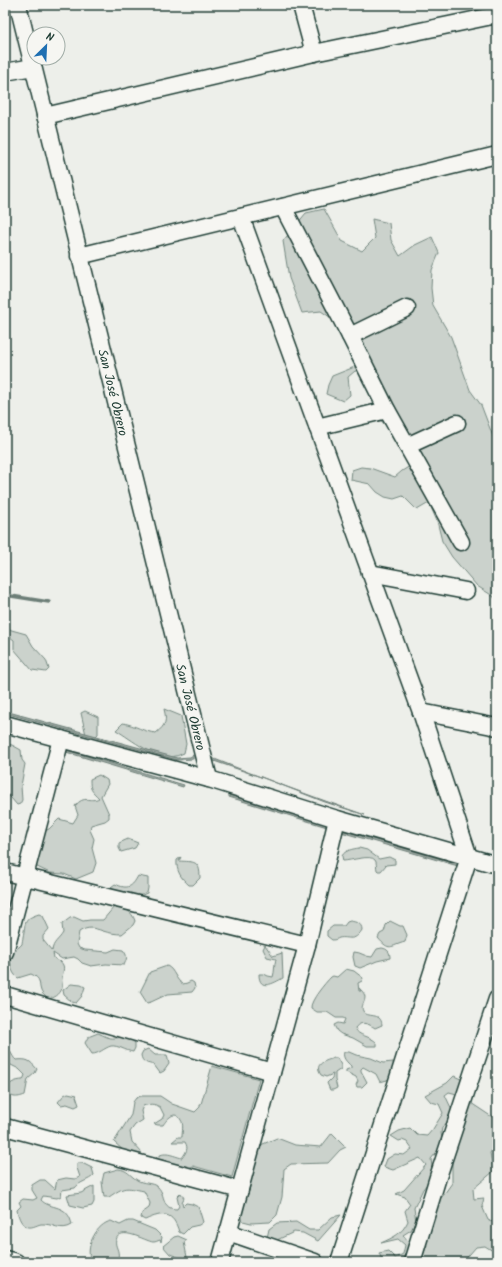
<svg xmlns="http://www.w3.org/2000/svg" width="502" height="1267" viewBox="0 0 502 1267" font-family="Kalam,sans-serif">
<rect width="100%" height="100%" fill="#edefea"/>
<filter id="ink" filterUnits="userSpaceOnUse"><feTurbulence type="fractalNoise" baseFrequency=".025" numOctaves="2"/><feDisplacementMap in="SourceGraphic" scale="8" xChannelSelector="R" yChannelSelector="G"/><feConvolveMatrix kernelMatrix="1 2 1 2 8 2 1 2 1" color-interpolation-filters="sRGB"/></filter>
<g filter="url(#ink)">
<!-- green -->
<g fill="#cbd2cc" stroke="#758880">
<polygon points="324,209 342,241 362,251 375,238 372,219 389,223 391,240 400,256 415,245 432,237 439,253 432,270 431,288 433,306 451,337 470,390 481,405 497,447 497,601 493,596 477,586 452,557 442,541 437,521 429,503 417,510 403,496 394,499 385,497 377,492 370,484 351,480 352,470 361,467 370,468 395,477 402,471 410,466 395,434 374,414 373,405 389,397 373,375 355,371 348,377 350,395 343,401 326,394 328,385 332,376 357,366 349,330 321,311 302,313 289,278 283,241 306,213"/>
<polygon points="8,629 26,634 33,646 46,660 49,669 46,672 32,670 14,649 14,640 10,637 5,645 6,654 5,657 5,631"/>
<path d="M164,709L181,716L186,744L184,753C181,754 178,756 175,756C157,761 131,739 116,730L123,723C135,725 144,732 156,733C166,725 167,721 164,709Z"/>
<polygon points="85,711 98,717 98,734 95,737 86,735 81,713"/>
<polygon points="5,744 12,745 21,750 22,760 25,764 21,786 22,800 20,804 17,805 5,791"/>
<path d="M99,775L107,780L108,784L101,796L109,814V818L105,821L91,825L90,830L94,839L92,848L96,863L93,872L76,879L64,874L50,873L37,867L34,858L40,833L49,829L59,819L73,823L78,815L75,806C85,794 90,803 99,798C91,790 90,790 90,779Z"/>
<polygon points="128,839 138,843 135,848 121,852 119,848 119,843"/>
<path d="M359,848L367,850L379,859L389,857L395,860V864L386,865L381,871H378L377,870C376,867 377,862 375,860C371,854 350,861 343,861L342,856C345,850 353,849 359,848Z"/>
<path d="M181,857L179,861C194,862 200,860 200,878L193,885H189C181,878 176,871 177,860Z"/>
<path d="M138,876L148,878V888L147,893C136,899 122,894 111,892V887L115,884C128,890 132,887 138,876Z"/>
<path d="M114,907C124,907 132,911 135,921L133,925L122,934C116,934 109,933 103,931C94,928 88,926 79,932L77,944L79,948L85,950L108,952L115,949L123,950C128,956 127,959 124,965L106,964L91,966L82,963L78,959L74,957L62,959L53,953L54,958L61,963L60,961C66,967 63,970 62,978C61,981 63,985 62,988C60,995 54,998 48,999C45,996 42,994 41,991C38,982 42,979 31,974L18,978C11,973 8,960 13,953C15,949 20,947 22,944C22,943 23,938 23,937C26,922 23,919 39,914L43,916L49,929L43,936V940L52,951C53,942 58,941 63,933L62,924L70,918L74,917L83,921L90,920H103Z"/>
<path d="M350,921C356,922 362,923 362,930C354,943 349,936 339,938C337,939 335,940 332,940L327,936V931L333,926H344L347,922Z"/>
<path d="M390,921L400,926H403L407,935L405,942C390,946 390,952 378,938L380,934L384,932L386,925Z"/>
<path d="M265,945L273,956L282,953L283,978C274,983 259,992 259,974H264L268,976L273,977C275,971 274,965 276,959L267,957L263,949Z"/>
<path d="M382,948C388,949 390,952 390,958L377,961L360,968L355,966L353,957L354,952C361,952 365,957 372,957L377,949Z"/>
<path d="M167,966C175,970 175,980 183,984L187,983L191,981L194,983L195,988L192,992L168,994L151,1002L147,1003L140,992L150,972Z"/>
<path d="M346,969L354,971L363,978L362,981L358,983L359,991H361L359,988C372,999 359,1003 363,1011C367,1019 381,1011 382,1025L375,1028C369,1024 361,1020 355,1028C358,1037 370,1035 377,1043V1046H367L353,1038L341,1034L337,1031L334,1025L338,1023L343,1024L345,1019L343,1018H336L327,1012H317L311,1008C310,1001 325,983 331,977L333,976L337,977Z"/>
<polygon points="71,984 81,985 85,987 82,996 76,1003 72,1002 64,995 63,990"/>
<path d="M98,1033C101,1034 104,1036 107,1037C118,1041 122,1032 135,1043V1048L133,1052C126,1051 118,1045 111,1046C104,1048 99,1054 92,1054L85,1043L88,1037Z"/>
<path d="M5,1048C12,1050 11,1056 16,1060C28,1059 29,1060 37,1069L35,1073L28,1079L25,1095C17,1098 10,1099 6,1089C9,1083 16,1080 23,1080L25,1075L19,1069L7,1063H5Z"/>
<path d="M148,1049L155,1055H167L169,1064L164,1071L160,1073L154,1065C147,1063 142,1063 141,1055L143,1051Z"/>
<path d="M344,1052H349L356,1055L371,1058L383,1063L393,1062L394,1067V1075L387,1080L380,1082L376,1074L363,1067L361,1069V1071L367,1082L362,1087H357L356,1085L358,1081L356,1077L346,1072V1070L351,1068V1066C347,1062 342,1058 344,1052Z"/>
<path d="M334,1058H337L341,1065V1069L335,1073V1080L337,1088L333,1090H330L327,1083L332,1078L333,1074L326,1077L321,1075C313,1063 326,1061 334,1058Z"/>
<path d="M212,1066L259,1079L232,1177L193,1166L185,1170H175L165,1161L156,1158C164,1150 173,1156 182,1158C186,1152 189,1149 185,1142H172L178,1137H182C182,1132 184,1124 181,1120C175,1109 167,1119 163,1125H158L154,1124L162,1119L164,1115L160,1107C153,1103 150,1104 143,1106L141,1111L143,1120L135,1125L130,1132L132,1142L142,1153L138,1155L124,1151L114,1142L131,1115L133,1102L136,1098L141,1096H160L172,1104L195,1112L200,1107V1104H201Z"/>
<path d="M454,1076L463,1080L457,1094L449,1092L445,1095L453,1112L448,1121L442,1128L441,1133L442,1138L440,1148L431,1159L433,1174L432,1178L423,1189L414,1208L416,1221L433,1200L442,1197L452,1183V1164L447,1156L468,1101L492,1117L497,1110V1143L490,1153L494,1171L473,1189L474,1199L484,1198L482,1206L488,1220L497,1224V1247L493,1251L485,1246L476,1247L463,1262H420L427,1245L414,1231L415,1223L411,1230L403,1235C413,1246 411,1249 404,1262H383L379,1253L388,1251L395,1258L403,1254L405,1245L398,1239L381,1243C394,1237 402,1234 408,1221L405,1211L410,1204L405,1197L396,1194L404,1190L426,1165L420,1158L393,1170L384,1167L387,1159L395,1154L404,1155L412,1149L407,1142L402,1140L399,1141L391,1136L399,1131L410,1128L417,1135L427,1136L433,1129L443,1113L439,1104L431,1102L425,1095L447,1083Z"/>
<polygon points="68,1093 77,1095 76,1096 79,1105 75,1107 67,1104 61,1105 58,1102 64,1095"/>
<polygon points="332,1133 346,1147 340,1150 328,1163 291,1164 284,1169 282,1197 277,1215 270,1222 251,1223 243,1221 240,1212 250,1187 239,1162 242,1153 277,1138 295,1145 321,1147"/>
<path d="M77,1163H82L92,1168L94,1175C89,1181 80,1181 75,1188L62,1190L61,1196L57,1198L43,1196L41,1200C50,1210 68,1203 72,1225C61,1232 52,1223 41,1224C36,1225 31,1229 26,1226C20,1223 18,1215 17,1210L21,1206L19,1202L23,1199L33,1200L37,1198L32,1190V1185L40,1180H45L55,1189L57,1180L66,1178L75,1179L80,1177L77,1168Z"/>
<path d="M118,1169C128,1170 129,1175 137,1180C143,1184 151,1182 158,1187C166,1195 161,1209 177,1209L179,1206L177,1197L181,1193L184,1198L182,1202L183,1206L186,1203L192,1204L200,1208L199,1209L203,1222L199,1225L190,1227L183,1234L179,1232C173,1211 163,1212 145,1220L141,1218L142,1213L149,1208L150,1203L144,1191C125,1187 125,1186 109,1197H104L102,1182L104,1173Z"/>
<polygon points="94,1186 94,1202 92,1206 83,1208 70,1205 67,1195 81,1193"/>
<polygon points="341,1215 318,1241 303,1233 294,1232 277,1240 267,1238 269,1229 277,1223 296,1222 309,1230 318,1230 332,1217"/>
<path d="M111,1221L120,1225L128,1221H133L155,1230L162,1237L161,1242L160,1240C157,1241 156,1242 153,1242C145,1241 120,1225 116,1240C114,1246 120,1250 118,1258L104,1260L90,1258C86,1245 97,1224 111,1221Z"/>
<polygon points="178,1236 187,1240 184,1242 187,1257 183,1259 170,1254 163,1246 174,1237"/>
</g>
<!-- water -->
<g fill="#9faaa4" stroke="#6c7e77">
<polygon points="5,711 177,758 190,757 193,755 193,759 177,760 5,713"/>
<polygon points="67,750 184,785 183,787 66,752"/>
<path d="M212,758C262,778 313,797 365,815L325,802L261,777L208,759Z"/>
<polygon points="229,795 328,825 327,827 229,797"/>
<polygon points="342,830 459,864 458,866 341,832"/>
</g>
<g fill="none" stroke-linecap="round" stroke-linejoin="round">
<!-- stream -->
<polyline stroke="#6c7e77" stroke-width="3.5" points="5,595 49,602"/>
<defs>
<g id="minor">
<path id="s1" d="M18,5L209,779"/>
<polyline points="301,5 314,53"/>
<polyline points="5,72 33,67"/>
<polyline points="45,116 314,53 497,15"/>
<polyline points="283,207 350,336 387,410 461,542"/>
<polyline points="241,217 421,712 469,857 339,1262"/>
<polyline points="79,256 497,155"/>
<polyline points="350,336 407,308"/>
<polyline points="317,427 387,410"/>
<polyline points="407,446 457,423"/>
<polyline points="370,573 466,591"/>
<polyline points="421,712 497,727"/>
<polyline points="5,724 209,779 337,819 497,865"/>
<polyline points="5,872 307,945"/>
<polyline points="5,952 61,739"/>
<polyline points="5,995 272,1072"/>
<polyline points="5,1127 240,1190"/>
<polyline points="228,1232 315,1262"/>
<polyline points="5,1259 16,1262"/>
<polyline points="220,1262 307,945 337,819"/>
<polyline points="412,1262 438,1177 497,999"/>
</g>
</defs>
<!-- minor casing -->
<use href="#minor" stroke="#1f3d34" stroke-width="19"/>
<!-- minor -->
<use href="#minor" stroke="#f6f6f2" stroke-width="16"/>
</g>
</g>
<g text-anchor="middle" stroke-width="3" stroke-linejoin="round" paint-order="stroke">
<!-- street labels -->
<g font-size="13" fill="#1f3d34" stroke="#f6f6f2">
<text dy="5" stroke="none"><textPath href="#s1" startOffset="399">San José Obrero</textPath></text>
<text dy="5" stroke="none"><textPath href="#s1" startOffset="723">San José Obrero</textPath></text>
</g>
</g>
<!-- margin -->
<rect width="502" height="1267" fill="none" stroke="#f6f6f2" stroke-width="20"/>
<rect x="10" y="10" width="482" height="1247" fill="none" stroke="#1f3d34" stroke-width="1.5" filter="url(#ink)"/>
<!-- north arrow -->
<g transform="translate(46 46) rotate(24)"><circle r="19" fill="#f6f6f2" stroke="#a0aca6"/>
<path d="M0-3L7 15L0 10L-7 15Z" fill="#1f6fb2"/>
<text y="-6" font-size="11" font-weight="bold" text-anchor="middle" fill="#1f3d34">N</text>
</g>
</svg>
